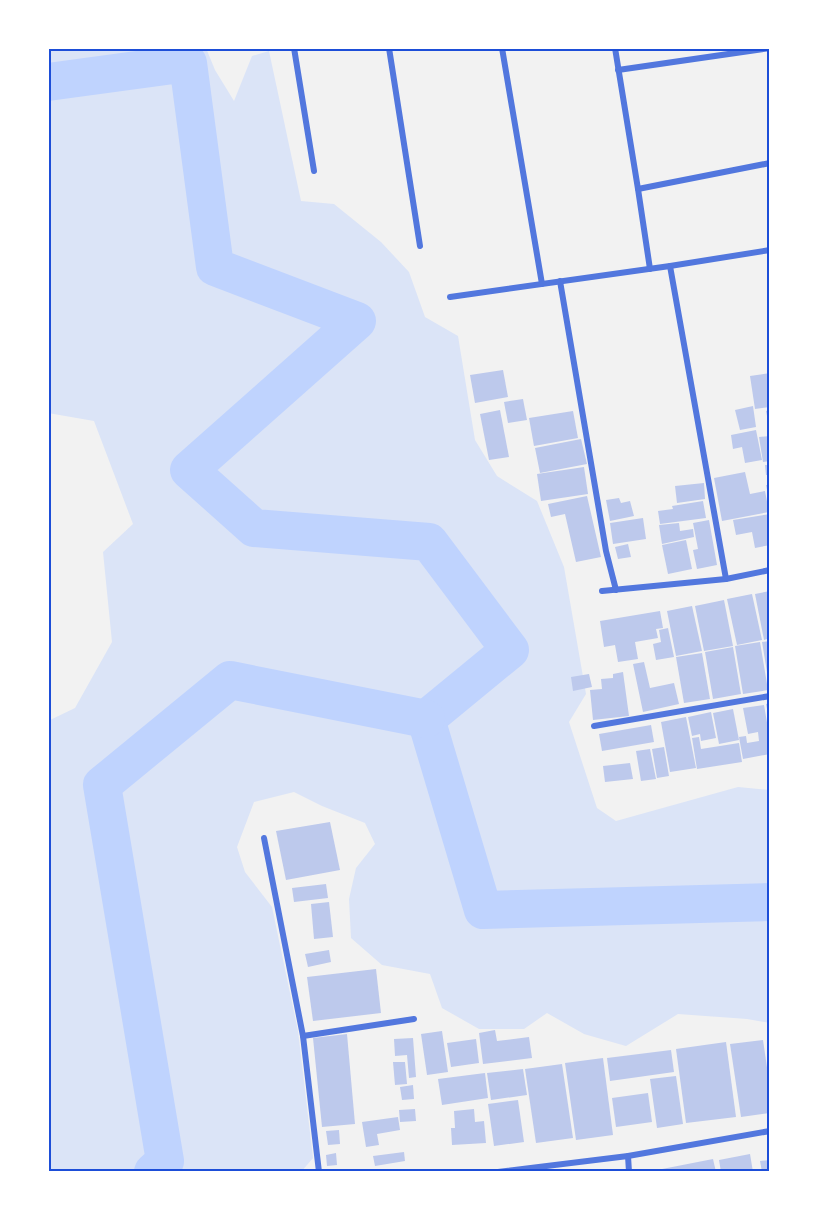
<svg xmlns="http://www.w3.org/2000/svg" width="818" height="1220" viewBox="0 0 818 1220" font-family="Inter,sans-serif">
<rect width="100%" height="100%" fill="#f2f2f2"/>
<!-- green -->
<polygon fill="#dbe4f7" points="48,48 206,48 215,70 234,101 252,56 269,51 301,201 334,204 381,242 409,272 425,317 458,336 475,440 497,476 537,501 564,567 586,694 569,722 597,808 616,821 738,787 770,790 770,1023 747,1019 678,1014 626,1046 584,1034 547,1013 524,1029 479,1029 442,1008 430,974 382,965 351,938 349,899 356,868 375,844 365,823 322,806 294,792 254,802 237,847 245,872 272,907 298,1031 313,1158 301,1172 48,1172 48,721 75,708 112,642 103,552 133,524 94,421 48,413"/>
<g fill="none" stroke-linecap="round" stroke-linejoin="round">
<!-- river -->
<g stroke="#bfd3fe" stroke-width="38">
<polyline points="48,82 188,63 215,267 357,321 189,470 254,528 429,542 510,650 426,719"/>
<polyline points="426,719 483,910 770,902"/>
<polyline points="153,1172 165,1161 102,785 230,680 426,719"/>
</g>
</g>
<!-- building -->
<g fill="#bdc9ec">
<polygon points="503,370 508,397 475,403 470,375"/>
<polygon points="770,373 770,407 755,409 750,376"/>
<polygon points="523,399 527,420 508,423 504,402"/>
<polygon points="753,406 756,427 740,430 735,410"/>
<polygon points="500,410 509,457 489,460 480,414"/>
<polygon points="770,410 770,426 769,426 766,411"/>
<polygon points="573,411 578,438 534,446 529,418"/>
<polygon points="756,430 762,460 745,463 742,447 733,449 731,435"/>
<polygon points="770,436 770,461 763,462 759,437"/>
<polygon points="581,439 587,464 540,473 535,448"/>
<polygon points="765,465 770,465 770,475 766,475"/>
<polygon points="584,467 588,494 541,501 537,474"/>
<polygon points="745,472 750,494 765,491 769,512 722,521 714,478"/>
<polygon points="704,483 705,499 677,503 675,486"/>
<polygon points="766,485 770,485 770,500 769,500"/>
<polygon points="587,496 601,557 576,562 565,514 551,517 548,504"/>
<polygon points="619,498 621,503 630,501 634,516 610,521 606,500"/>
<polygon points="703,501 706,518 660,524 658,511 673,509 672,506"/>
<polygon points="770,514 770,545 755,548 752,532 736,535 733,520"/>
<polygon points="643,518 646,539 613,544 610,523"/>
<polygon points="709,520 717,565 697,569 693,550 698,549 693,523"/>
<polygon points="679,523 680,531 693,529 694,537 662,544 659,525"/>
<polygon points="686,540 692,569 668,574 662,545"/>
<polygon points="628,544 631,557 618,559 615,547"/>
<polygon points="770,591 770,638 764,640 755,594"/>
<polygon points="752,594 762,640 737,645 727,599"/>
<polygon points="724,600 733,646 704,651 695,606"/>
<polygon points="692,606 702,651 676,656 667,611"/>
<polygon points="660,611 663,628 656,629 658,638 635,642 638,659 618,662 615,645 604,647 600,621"/>
<polygon points="668,628 674,657 656,660 653,644 661,642 659,630"/>
<polygon points="770,641 770,684 769,684 762,642"/>
<polygon points="760,642 768,690 743,694 735,646"/>
<polygon points="733,647 741,694 713,699 705,652"/>
<polygon points="702,653 710,699 684,703 676,657"/>
<polygon points="644,662 650,688 674,683 679,704 643,712 633,664"/>
<polygon points="623,672 629,716 593,720 590,690 602,689 601,679 613,678 613,674"/>
<polygon points="589,674 592,687 573,691 571,677"/>
<polygon points="770,703 770,719 769,719 766,704"/>
<polygon points="764,705 770,740 770,754 743,759 739,737 746,736 747,743 759,741 758,732 748,734 743,708"/>
<polygon points="733,709 739,740 719,744 713,713"/>
<polygon points="711,712 716,738 701,741 700,734 692,736 688,717"/>
<polygon points="686,717 696,768 670,772 661,722"/>
<polygon points="651,725 654,742 602,751 599,734"/>
<polygon points="699,737 701,749 739,743 742,762 697,769 692,738"/>
<polygon points="664,747 669,776 657,778 652,749"/>
<polygon points="650,749 656,779 641,781 636,751"/>
<polygon points="630,763 633,779 605,782 603,766"/>
<polygon points="330,822 340,870 286,880 276,831"/>
<polygon points="326,884 328,898 294,902 292,888"/>
<polygon points="329,902 333,937 314,939 311,904"/>
<polygon points="329,950 331,962 308,967 305,954"/>
<polygon points="376,969 381,1013 313,1021 307,977"/>
<polygon points="495,1030 497,1041 529,1037 532,1058 483,1064 479,1033"/>
<polygon points="442,1031 448,1072 427,1075 421,1034"/>
<polygon points="347,1034 355,1124 322,1127 313,1038"/>
<polygon points="413,1038 416,1077 409,1078 407,1055 395,1056 394,1039"/>
<polygon points="476,1039 479,1063 451,1067 447,1043"/>
<polygon points="763,1040 770,1088 770,1113 741,1117 730,1044"/>
<polygon points="726,1042 736,1117 686,1123 676,1049"/>
<polygon points="671,1050 674,1072 610,1081 607,1058"/>
<polygon points="603,1058 613,1135 576,1140 565,1063"/>
<polygon points="393,1062 405,1062 407,1084 395,1085"/>
<polygon points="562,1064 573,1138 536,1143 525,1069"/>
<polygon points="523,1069 527,1095 491,1100 487,1073"/>
<polygon points="485,1073 488,1098 442,1105 438,1079"/>
<polygon points="676,1076 683,1124 657,1128 650,1079"/>
<polygon points="413,1085 414,1099 402,1100 400,1087"/>
<polygon points="648,1093 652,1122 616,1127 612,1098"/>
<polygon points="518,1100 524,1142 494,1146 488,1104"/>
<polygon points="415,1109 416,1121 400,1122 399,1110"/>
<polygon points="474,1109 475,1122 484,1121 486,1143 452,1145 451,1128 455,1128 454,1111"/>
<polygon points="398,1117 400,1130 377,1134 379,1145 366,1147 362,1122"/>
<polygon points="339,1130 340,1144 328,1145 326,1131"/>
<polygon points="404,1152 405,1161 375,1166 373,1156"/>
<polygon points="336,1153 337,1165 327,1166 326,1155"/>
<polygon points="750,1154 753,1172 721,1172 719,1160"/>
<polygon points="713,1159 716,1172 652,1172 652,1171"/>
<polygon points="770,1160 770,1172 762,1172 760,1161"/>
</g>
<g fill="none" stroke-linecap="round" stroke-linejoin="round">
<!-- minor -->
<g stroke="#5277de" stroke-width="6">
<polyline points="294,48 314,171"/>
<polyline points="389,48 420,246"/>
<polyline points="502,48 542,284"/>
<polyline points="615,48 638,189 650,269"/>
<polyline points="618,70 770,48"/>
<polyline points="638,189 770,163"/>
<polyline points="670,266 726,579"/>
<polyline points="560,281 606,551 616,590"/>
<polyline points="450,297 670,266 770,250"/>
<polyline points="602,591 726,579 770,570"/>
<polyline points="594,726 770,696"/>
<polyline points="264,838 303,1036 319,1172"/>
<polyline points="303,1036 414,1019"/>
<polyline points="628,1156 629,1172"/>
<polyline points="498,1172 628,1156 770,1131"/>
</g>
</g>
<!-- border -->
<rect width="818" height="1220" fill="none" stroke="#ffffff" stroke-width="99"/>
<rect x="50" y="50" width="718" height="1120" fill="none" stroke="#1d4ed8" stroke-width="2"/>
</svg>
